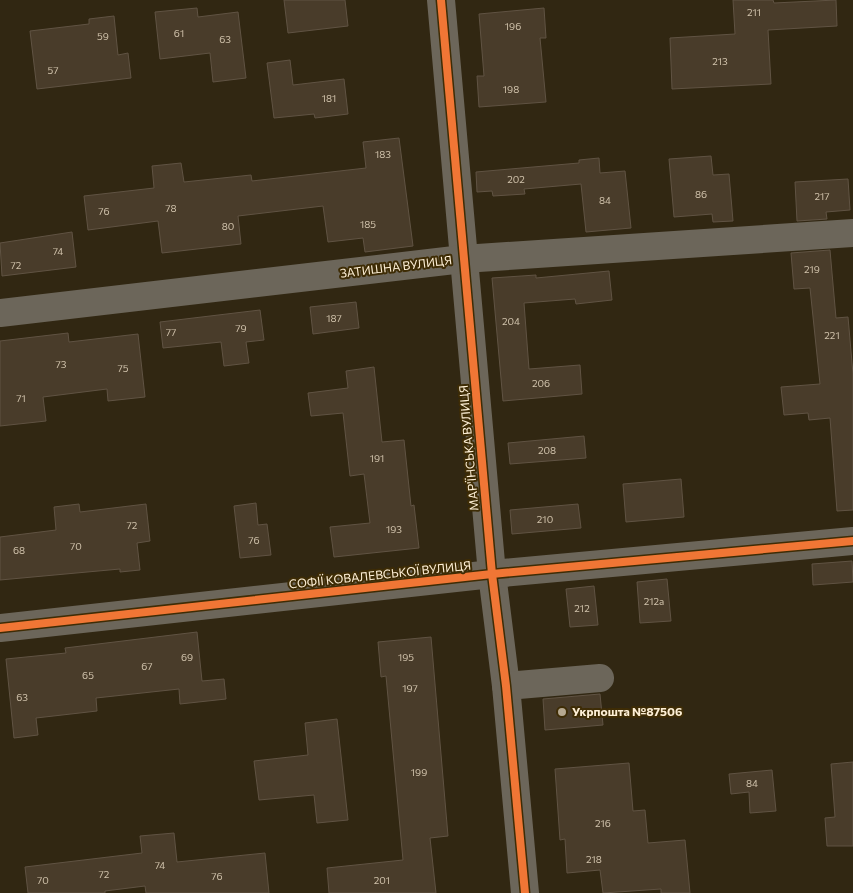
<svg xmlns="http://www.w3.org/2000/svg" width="853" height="893" viewBox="0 0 853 893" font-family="Commissioner,sans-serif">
<rect width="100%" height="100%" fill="#312712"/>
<!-- building -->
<g fill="#493c2a" stroke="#605343">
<polygon points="284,0 345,0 348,26 288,33"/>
<polygon points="733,0 773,0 774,3 836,0 837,26 768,30 771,84 672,89 670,38 735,34"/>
<polygon points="197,8 198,17 238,12 246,78 213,82 210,53 160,59 155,12"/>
<polygon points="544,8 546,38 540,38 546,102 479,107 477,76 484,76 479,14"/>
<polygon points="114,16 118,55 128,53 131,78 37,89 30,31 89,24 89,19"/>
<polygon points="290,60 293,85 344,79 348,114 315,118 314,114 274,118 267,63"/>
<polygon points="399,138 413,246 365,252 363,238 328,242 323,206 238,216 241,244 162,253 158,221 88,230 84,196 154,188 152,166 181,163 184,182 251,175 252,181 366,168 363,142"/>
<polygon points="711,156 713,175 729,174 733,221 713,222 712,214 674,217 669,159"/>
<polygon points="599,158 600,173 625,171 631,228 586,232 581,184 524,189 525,194 493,196 492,191 477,192 476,172 579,163 579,160"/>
<polygon points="848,179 850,210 826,212 827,219 797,221 795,182"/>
<polygon points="72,232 76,267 2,276 0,243"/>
<polygon points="830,250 836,318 848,317 853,374 853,510 837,511 830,418 809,420 808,413 784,415 781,387 820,384 810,288 794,289 791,253"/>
<polygon points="609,271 612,300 576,304 575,299 524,303 529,369 580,365 582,394 503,401 492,278 536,275 536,278"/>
<polygon points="356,302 359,328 313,334 310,307"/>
<polygon points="260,310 264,340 246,342 249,363 224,366 221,342 163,348 160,322"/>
<polygon points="68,333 69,342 138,334 145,397 108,401 107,389 43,397 46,421 0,426 0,341"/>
<polygon points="374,367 382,442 404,440 411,506 414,505 419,548 334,557 330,527 370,523 364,474 350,476 343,413 311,416 308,393 348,388 346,371"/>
<polygon points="584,436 586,458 510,464 508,443"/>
<polygon points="681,479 684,517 626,522 623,484"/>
<polygon points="256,503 258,525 267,524 271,555 240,558 234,506"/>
<polygon points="79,504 80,512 146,504 150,541 137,543 140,570 120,572 120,569 0,580 0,537 56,530 54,507"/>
<polygon points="578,504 581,528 512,534 510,510"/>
<polygon points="852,561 853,582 813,585 812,564"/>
<polygon points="667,579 671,621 640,623 637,582"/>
<polygon points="594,586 598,625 570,627 566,589"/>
<polygon points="197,632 202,681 224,679 226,699 180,704 179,689 96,698 97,711 36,718 38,735 14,738 6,659 66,653 65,648"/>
<polygon points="431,637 448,836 430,838 436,893 329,893 327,868 403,860 386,676 381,677 378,642"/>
<polygon points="600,694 603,725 545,730 543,699"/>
<polygon points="337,719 348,820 317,823 314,795 259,800 254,761 308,755 305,723"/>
<polygon points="853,762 853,846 827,846 825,818 835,817 831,764"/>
<polygon points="629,763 633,811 645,810 648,843 685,840 690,893 661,893 661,889 603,893 600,870 567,873 565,839 560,840 555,769"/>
<polygon points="772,770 776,811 750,813 749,792 731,794 729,774"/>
<polygon points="174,833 177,862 265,853 269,893 146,893 145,886 105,891 105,893 28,893 25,867 142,853 140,836"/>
</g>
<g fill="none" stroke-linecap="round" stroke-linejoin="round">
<!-- minor -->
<g stroke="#6c665a" stroke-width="28">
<polyline points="441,0 492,574 506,686 525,893"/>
<polyline points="0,313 463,259 853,233"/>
<polyline points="0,628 492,574 853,541"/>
<polyline points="506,686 600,678"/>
</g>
<defs>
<g id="cycleway">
<polyline points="441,0 492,574 506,686 525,893"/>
<polyline points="0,628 492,574 853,541"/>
</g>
</defs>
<!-- cycleway casing -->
<use href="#cycleway" stroke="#3e2c05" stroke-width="11"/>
<!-- cycleway -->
<use href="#cycleway" stroke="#f07635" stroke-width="8"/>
</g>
<!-- markers -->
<circle fill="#b6a991" stroke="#3e2c05" stroke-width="2" cx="562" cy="712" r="5"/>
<g text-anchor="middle" stroke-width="4" stroke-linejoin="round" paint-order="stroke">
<!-- number labels -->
<g font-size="10" fill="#d0c2ab">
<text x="754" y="16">211</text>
<text x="513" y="30">196</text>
<text x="179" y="37">61</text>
<text x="103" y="40">59</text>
<text x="225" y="43">63</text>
<text x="720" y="65">213</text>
<text x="53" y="74">57</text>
<text x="511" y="93">198</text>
<text x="329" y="102">181</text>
<text x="383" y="158">183</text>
<text x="516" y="183">202</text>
<text x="701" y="198">86</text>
<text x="822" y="200">217</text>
<text x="605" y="204">84</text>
<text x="171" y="212">78</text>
<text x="104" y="215">76</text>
<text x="368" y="228">185</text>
<text x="228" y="230">80</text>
<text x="58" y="255">74</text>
<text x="16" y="269">72</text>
<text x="812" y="273">219</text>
<text x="334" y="322">187</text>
<text x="511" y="325">204</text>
<text x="241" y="332">79</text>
<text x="171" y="336">77</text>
<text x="832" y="339">221</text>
<text x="61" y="368">73</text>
<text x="123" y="372">75</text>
<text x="541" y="387">206</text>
<text x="21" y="402">71</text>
<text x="547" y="454">208</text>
<text x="377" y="462">191</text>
<text x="545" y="523">210</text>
<text x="132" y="529">72</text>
<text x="394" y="533">193</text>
<text x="254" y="544">76</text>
<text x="76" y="550">70</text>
<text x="19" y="554">68</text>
<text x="654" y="605">212а</text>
<text x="582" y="612">212</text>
<text x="187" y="661">69</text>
<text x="406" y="661">195</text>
<text x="147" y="670">67</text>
<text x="88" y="679">65</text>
<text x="410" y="692">197</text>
<text x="22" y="701">63</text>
<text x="419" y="776">199</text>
<text x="752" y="787">84</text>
<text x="603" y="827">216</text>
<text x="594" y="863">218</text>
<text x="160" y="869">74</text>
<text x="104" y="878">72</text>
<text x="217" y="880">76</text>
<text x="43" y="884">70</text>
<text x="382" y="884">201</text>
</g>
<!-- street labels -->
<g font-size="12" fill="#fdefd6" stroke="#3e2c05">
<text transform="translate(396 267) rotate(-7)" y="4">ЗАТИШНА ВУЛИЦЯ</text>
<text transform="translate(469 448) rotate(-95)" y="4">МАР'ЇНСЬКА ВУЛИЦЯ</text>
<text transform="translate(380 575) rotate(-6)" y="4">СОФІЇ КОВАЛЕВСЬКОЇ ВУЛИЦЯ</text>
</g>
<!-- poi labels -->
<g font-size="12" font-weight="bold" fill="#fdefd6" stroke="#3e2c05" text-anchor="start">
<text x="572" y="716">Укрпошта №87506</text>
</g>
</g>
</svg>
